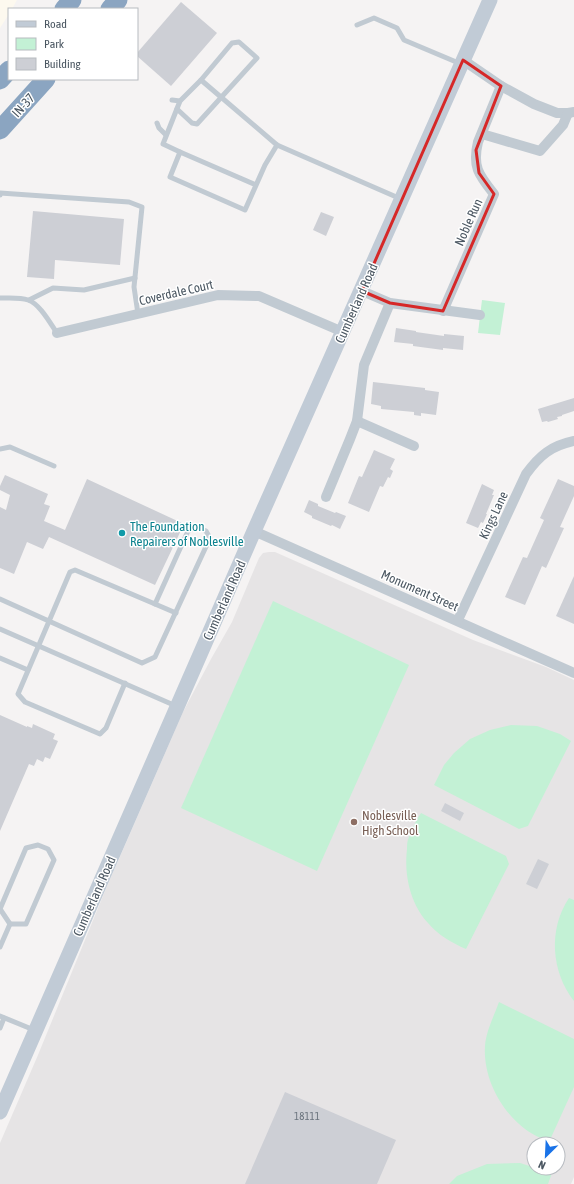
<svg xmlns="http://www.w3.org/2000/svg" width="574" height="1184" viewBox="0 0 574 1184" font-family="'Asap Condensed',sans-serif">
<rect width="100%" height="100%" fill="#f5f3f3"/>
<!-- commercial -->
<polygon fill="#fdf9ef" points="0,0 17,0 12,9 9,9 9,14 0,28"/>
<!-- education -->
<path fill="#e6e4e5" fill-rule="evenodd" d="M269,552H275L473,640L546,667L574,680V1177L571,1184H0V1143L38,1055L105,891L183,712L211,659L232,622L259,558L263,553ZM534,1144H558V1168H534Z"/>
<!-- green -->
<g fill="#c3f1d5">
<polygon points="482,300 505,303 500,335 478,333"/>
<polygon points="273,601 409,665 317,871 181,808"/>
<polygon points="511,725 537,726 560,734 571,741 528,826 519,829 434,785 444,765 454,753 470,739 490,730"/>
<path d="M421,813L506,856L509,864L466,949C452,943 438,935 428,923C410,903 404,875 407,849C407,845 407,841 409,837C412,829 416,820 421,813Z"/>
<path d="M569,898L574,900V1001C551,972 548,929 569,898Z"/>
<path d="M499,1002L574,1039V1087L549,1142C541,1138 531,1134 525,1129C500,1110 483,1077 485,1046C486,1031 494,1016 499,1002Z"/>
<polygon points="520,1163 552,1173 548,1184 449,1184 457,1176 487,1164"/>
</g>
<!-- building -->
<g fill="#cdcfd5">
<polygon points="181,2 217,33 171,86 137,56 137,53"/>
<polygon points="33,211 124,219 120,265 55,260 54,279 27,277"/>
<polygon points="321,212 334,217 326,236 313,230"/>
<polygon points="396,328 416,331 416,332 444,336 444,334 464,336 463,350 443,348 443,350 413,346 413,344 394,342"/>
<polygon points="373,382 425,388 425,390 439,392 436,415 421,413 421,416 414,415 414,412 381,409 381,406 371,404"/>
<polygon points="574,398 574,411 562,415 562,416 557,417 558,419 548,422 547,421 542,422 538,409"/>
<polygon points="374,450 395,459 390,469 393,471 390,478 388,477 383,487 380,486 369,512 348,503 359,476 362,477"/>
<polygon points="5,475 48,494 44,504 50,506 44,521 65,530 87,479 184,524 155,585 49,537 43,549 27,542 14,574 0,568 0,507 6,510 10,495 0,490 0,486"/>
<polygon points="558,479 574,486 574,496 560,527 564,528 546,568 542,566 525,605 505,597 523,557 527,558 544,520 540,518"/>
<polygon points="482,484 494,490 492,495 494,495 486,514 487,514 483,523 481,522 478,528 466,523"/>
<polygon points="309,500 318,504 318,506 335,513 336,512 346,516 340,529 332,525 331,526 312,518 312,516 304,512"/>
<polygon points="574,576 574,624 556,616"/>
<polygon points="0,715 27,727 27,726 32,728 33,724 55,734 53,739 58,741 50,759 45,757 43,762 37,759 34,766 29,764 0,831"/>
<polygon points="445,803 464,813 460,821 441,811"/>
<polygon points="538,859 549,864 537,889 526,884"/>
<polygon points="285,1092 396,1140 377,1184 245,1184"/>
</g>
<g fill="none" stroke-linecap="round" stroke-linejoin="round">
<!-- lane -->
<g stroke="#c1cad2" stroke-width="5">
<polyline points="357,25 374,18 397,28 404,40 461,64"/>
<polyline points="172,100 180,101"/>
<polyline points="177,109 192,123 197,124 257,58 239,42 232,43 201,80"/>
<polyline points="157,123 159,128 166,135"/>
<polyline points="180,152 163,144 180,101 201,80 277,145 401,199"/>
<polyline points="256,185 180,152 170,177 245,210 265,165 277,145"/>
<polyline points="0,195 0,193 129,202 142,207 134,287 138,314"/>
<path d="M0,298C9,298 20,297 28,300C40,304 50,323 57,333"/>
<polyline points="29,300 53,288 84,290 135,278"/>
<polyline points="0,449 10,447 54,466"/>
<polyline points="0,599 142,663 155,657 210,538 206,531 197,527 188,531 155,604 75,570 70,572 18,694 25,702 100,734 106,728 125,683"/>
<polyline points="155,604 176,613"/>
<polyline points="0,629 176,706"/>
<polyline points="0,658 28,670"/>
<polyline points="0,909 26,848 38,845 48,849 54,860 26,924 10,924"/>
<polyline points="0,909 10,924"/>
<polyline points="0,947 10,924"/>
<polyline points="0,1016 34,1030"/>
<polyline points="0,1028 4,1018"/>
</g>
<!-- street -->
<g stroke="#c1cad2" stroke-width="10">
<polyline points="463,60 501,86 534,104 557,113 568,113 574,112"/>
<polyline points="482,134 540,151 563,125 568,113"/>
<polyline points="362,291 390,303 480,315"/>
<path d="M443,311L494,194C479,175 472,167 478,142L501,86"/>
<polyline points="57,333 218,295 259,296 343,332"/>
<polyline points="357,421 414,446"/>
<polyline points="326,497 350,439 357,421 364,365 390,303"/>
<polyline points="254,531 574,673"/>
<path d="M458,620L526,474C540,455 551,446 574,441"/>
</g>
<!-- secondary -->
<polyline stroke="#c1cbd6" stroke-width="15" points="0,1112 254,531 490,0"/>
<!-- highway -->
<g stroke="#8ba5c1" stroke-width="19">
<polyline points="64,9 72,0"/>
<polyline points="110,9 118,0"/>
<polyline points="0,80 9,70"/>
<polyline points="0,130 46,79"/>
</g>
</g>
<!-- marked area -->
<path fill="none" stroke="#d62828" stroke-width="3" stroke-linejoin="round" d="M463,60L501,86L476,150L479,173L494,194L443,311L390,303L362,291Z"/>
<!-- markers -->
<circle fill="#0f9aa8" stroke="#fff" stroke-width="1.5" cx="122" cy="533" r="4"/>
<circle fill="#8d6e63" stroke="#fff" stroke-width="1.5" cx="354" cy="822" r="4"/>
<g text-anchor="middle" stroke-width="3" stroke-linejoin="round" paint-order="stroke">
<!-- number labels -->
<g font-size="11" fill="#6b747e">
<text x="307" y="1120">18111</text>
</g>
<!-- street labels -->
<g font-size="13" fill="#4a5661" stroke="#fff">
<text transform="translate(23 105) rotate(-48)" y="5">IN-37</text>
<text transform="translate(468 222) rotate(-66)" y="5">Noble Run</text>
<text transform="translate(176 292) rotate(-13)" y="5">Coverdale Court</text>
<text transform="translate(356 303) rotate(-66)" y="5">Cumberland Road</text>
<text transform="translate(493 515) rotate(-65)" y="5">Kings Lane</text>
<text transform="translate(420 590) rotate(24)" y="5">Monument Street</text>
<text transform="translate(224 600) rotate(-66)" y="5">Cumberland Road</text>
<text transform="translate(94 896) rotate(-66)" y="5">Cumberland Road</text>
</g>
<!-- culture labels -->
<g font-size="13" fill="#0d838f" stroke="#fff" text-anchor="start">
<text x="130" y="531">The Foundation<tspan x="130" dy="15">Repairers of Noblesville</tspan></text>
</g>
<!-- education labels -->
<g font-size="13" fill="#785e54" stroke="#fff" text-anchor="start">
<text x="362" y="820">Noblesville<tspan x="362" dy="15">High School</tspan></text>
</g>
</g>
<!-- legend -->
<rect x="8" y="8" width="130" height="72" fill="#ffffff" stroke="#b7bbc0"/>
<rect x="16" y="21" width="20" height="6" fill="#c1cbd6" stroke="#b7bbc0"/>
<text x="44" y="28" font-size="12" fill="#4a5661">Road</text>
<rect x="16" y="38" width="20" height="12" fill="#c3f1d5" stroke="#b7bbc0"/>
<text x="44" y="48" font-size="12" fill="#4a5661">Park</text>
<rect x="16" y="58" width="20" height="12" fill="#cdcfd5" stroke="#b7bbc0"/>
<text x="44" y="68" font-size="12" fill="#4a5661">Building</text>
<!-- north arrow -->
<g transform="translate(546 1156) rotate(204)"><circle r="19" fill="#ffffff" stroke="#b7bbc0"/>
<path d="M0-3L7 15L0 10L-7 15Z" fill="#1a73e8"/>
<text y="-6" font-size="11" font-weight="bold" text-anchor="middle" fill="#4a5661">N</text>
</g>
</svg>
